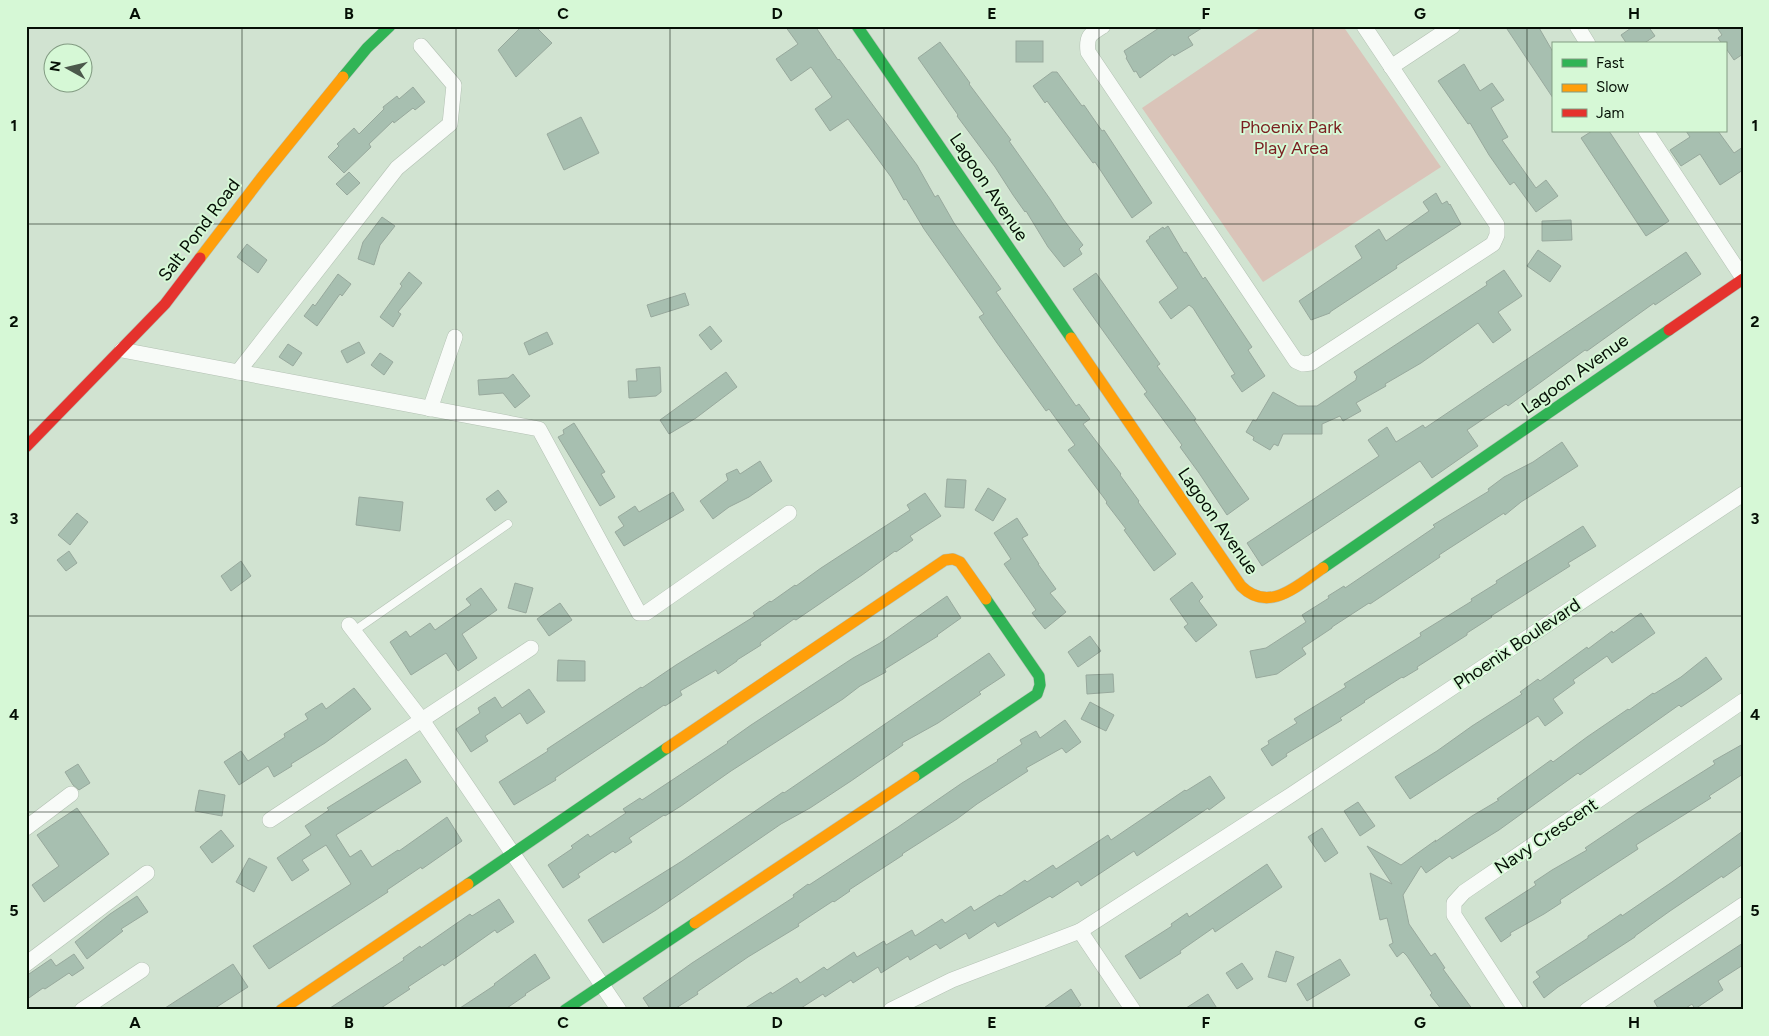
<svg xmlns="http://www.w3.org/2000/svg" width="1769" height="1036" viewBox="0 0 1769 1036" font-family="Figtree,sans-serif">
<rect width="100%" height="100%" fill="#d1e3d1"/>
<!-- green -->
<polygon fill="#dac4b9" points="1263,26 1343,26 1441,167 1263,282 1142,108"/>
<!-- building -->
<g fill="#a7bfb0" stroke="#98a99d">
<polygon points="522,26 535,26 552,43 516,77 498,50"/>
<polygon points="785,26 815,26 838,60 839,59 917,165 935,197 938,195 954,223 1001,289 996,292 1076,406 1079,404 1090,419 1083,424 1121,474 1120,475 1139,501 1138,502 1176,554 1154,571 1124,530 1126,529 1106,503 1107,502 1068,450 1075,445 1049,409 1046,411 997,343 979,317 984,314 924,229 906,199 904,200 891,177 869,147 848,119 830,131 815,109 832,97 811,67 791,81 776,59 798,44"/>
<polygon points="1162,26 1205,26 1188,37 1193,45 1174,56 1173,54 1140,78 1136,71 1134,72 1126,58 1127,57 1124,51"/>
<polygon points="1505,26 1538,26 1553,52 1553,98"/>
<polygon points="1634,26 1648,26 1655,36 1643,44 1627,44 1621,35"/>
<polygon points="1716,26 1743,26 1743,54 1734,60 1725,47 1725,44 1722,44 1718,38 1722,35"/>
<rect x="1016" y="41" width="27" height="21"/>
<polygon points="940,42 970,83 969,84 1011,140 1009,141 1050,199 1063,219 1083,245 1079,249 1082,254 1064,267 1048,247 1026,211 1025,212 1013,195 995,167 957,116 958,115 918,58"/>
<polygon points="1464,64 1480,91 1492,83 1504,100 1491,108 1508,137 1502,140 1536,188 1546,180 1558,196 1536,212 1514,182 1510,185 1489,155 1470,123 1468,124 1438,81"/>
<polygon points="1052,72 1057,72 1082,106 1084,105 1102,131 1104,130 1152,203 1132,218 1095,162 1093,163 1047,101 1045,103 1033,86"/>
<polygon points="413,87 425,102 415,110 413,108 394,123 393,121 369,144 371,147 344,173 328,157 339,146 337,144 354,128 359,134 384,109 383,107 397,96 399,99"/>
<polygon points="581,117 599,153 564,170 547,134"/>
<polygon points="1592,131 1609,131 1669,221 1646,236 1581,138"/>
<polygon points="1686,131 1718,131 1734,153 1743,147 1743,170 1720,185 1700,154 1681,166 1670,150 1690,137"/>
<polygon points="349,172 360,183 347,195 336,184"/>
<polygon points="1436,193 1442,204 1447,201 1449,205 1450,204 1461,224 1396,266 1397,268 1330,312 1330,313 1311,320 1299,301 1362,258 1355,246 1379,229 1386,241 1429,211 1423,202"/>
<polygon points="382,217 395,226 380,245 374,265 358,259 363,242"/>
<polygon points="1571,220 1572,240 1542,241 1542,221"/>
<polygon points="1168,226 1184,253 1186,252 1203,279 1205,277 1252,347 1248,350 1265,376 1242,392 1231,376 1235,374 1193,308 1189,305 1171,319 1159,302 1178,288 1146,241 1150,238 1149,237 1163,227 1164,229"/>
<polygon points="247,244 267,260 258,273 237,257"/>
<polygon points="1538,250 1561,266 1550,282 1527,266"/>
<polygon points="1686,252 1701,274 1655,305 1654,303 1587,351 1585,350 1508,406 1506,404 1467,430 1478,446 1432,478 1420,461 1262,566 1247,543 1379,456 1368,440 1387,427 1396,442 1423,425 1425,428"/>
<polygon points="1504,270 1522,296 1498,312 1511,330 1493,343 1478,323 1421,363 1385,384 1386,386 1356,403 1361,411 1343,421 1340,416 1322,424 1322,434 1283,434 1278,446 1274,444 1270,450 1253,440 1254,437 1246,432 1253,420 1256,421 1273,392 1298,406 1317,406 1356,380 1356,378 1357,377 1354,372 1487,285 1486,282"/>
<polygon points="409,272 422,283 398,312 401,314 393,327 380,317 402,286 400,284"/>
<polygon points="1096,273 1160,364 1157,366 1196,419 1194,420 1249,499 1227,515 1199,473 1180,447 1182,445 1144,394 1147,392 1073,289"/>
<polygon points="338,274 351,284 342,296 340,294 317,326 304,316 313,304 315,306"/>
<polygon points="685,293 689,305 651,317 647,305"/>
<polygon points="710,326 722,341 711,350 699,335"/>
<polygon points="547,332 553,344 529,355 524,343"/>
<polygon points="359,342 365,353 347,363 341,351"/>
<polygon points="288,344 302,353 293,366 279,357"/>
<polygon points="380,353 393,362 384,375 371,365"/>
<polygon points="660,367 661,392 656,396 629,398 628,381 637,381 636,369"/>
<polygon points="726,372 737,387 696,418 669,434 660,420"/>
<polygon points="513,374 530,396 515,408 503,393 479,395 478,380 508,378"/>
<polygon points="574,423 605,472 601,474 615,497 600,506 558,437 564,434 563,430"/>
<polygon points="1562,442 1578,466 1521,502 1505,515 1504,513 1439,555 1440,557 1385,594 1370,604 1369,603 1332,627 1332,628 1302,648 1306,654 1277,674 1256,678 1250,651 1266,648 1306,622 1302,615 1329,598 1328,596 1344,586 1345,588 1410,544 1435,527 1433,525 1489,491 1488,489 1504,477 1533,462"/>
<polygon points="760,461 772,481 749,497 729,507 713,519 700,501 728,480 726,474 737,469 740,474"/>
<polygon points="947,479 966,480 964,508 945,507"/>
<polygon points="988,488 1006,499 993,521 975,510"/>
<polygon points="498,490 507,502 495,511 486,499"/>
<polygon points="673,492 684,510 624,546 615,532 624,526 618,517 635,506 639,512"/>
<polygon points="925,493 941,516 910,536 913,540 896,552 895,551 862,575 796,620 794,619 760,643 761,645 737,660 737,661 718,674 716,670 680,691 682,695 665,706 664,705 555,778 556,780 514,805 499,782 548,751 547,749 641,687 642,688 676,665 755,616 753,613 770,601 771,602 795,585 796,586 821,568 910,510 907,505"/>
<polygon points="359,497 403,502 400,531 356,525"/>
<polygon points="77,513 88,522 70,545 58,535"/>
<polygon points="1017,518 1028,535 1022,538 1039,564 1038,564 1056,589 1050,593 1066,612 1045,629 1032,613 1036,610 1004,564 1011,559 994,533"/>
<polygon points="1583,526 1596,546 1568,563 1570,566 1491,616 1492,617 1467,633 1467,635 1417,667 1418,669 1403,678 1402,677 1364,701 1365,702 1340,718 1342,720 1286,754 1287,756 1272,766 1261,749 1269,744 1268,741 1297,723 1294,719 1346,687 1344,684 1421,636 1420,633 1472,601 1471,599 1497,583 1496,581"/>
<polygon points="69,551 77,563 66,571 57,560"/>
<polygon points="241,561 251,576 231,591 221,576"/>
<polygon points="1192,582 1203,597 1199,601 1217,625 1196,642 1184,627 1188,624 1170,599"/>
<polygon points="515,583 533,588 526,613 508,608"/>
<polygon points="481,588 497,610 462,634 477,658 458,671 446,653 411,675 390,642 406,631 410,637 430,623 435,630 471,605 466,599"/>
<polygon points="947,596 961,618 937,635 938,636 885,669 886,672 860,686 843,699 731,771 681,806 665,816 664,815 629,838 632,842 615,853 613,851 578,874 580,877 563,888 548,865 573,848 571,846 588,834 590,837 626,813 623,809 640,798 642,800 728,743 727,742 751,725 853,658 880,643"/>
<polygon points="560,603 572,620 549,636 537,619"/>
<polygon points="1641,613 1655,633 1612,663 1607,656 1573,680 1575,683 1553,699 1563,713 1545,726 1538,716 1410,799 1395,777 1437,751 1472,726 1522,694 1520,692 1538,679 1540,681 1587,647 1588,649 1612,631 1613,633"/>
<polygon points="1090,636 1101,651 1078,667 1068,652"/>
<polygon points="989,653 1005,675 979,692 981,694 938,723 902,743 903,745 851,781 810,808 781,824 656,910 603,943 588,920 682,861 783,792 784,793"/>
<polygon points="1706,657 1722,679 1708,689 1681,707 1679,705 1580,775 1578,773 1499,830 1452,859 1450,856 1426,873 1421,866 1403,895 1409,924 1431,956 1435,953 1445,968 1443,969 1473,1010 1442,1010 1430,995 1432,993 1407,956 1403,952 1397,957 1389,945 1393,943 1387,918 1380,920 1370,873 1392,884 1367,846 1401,865 1436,840 1435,842 1472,816 1499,800 1497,799 1551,760 1553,762 1587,737 1628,709 1629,710 1653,693 1654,694 1681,677"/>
<polygon points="558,660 585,661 585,681 557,681"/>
<polygon points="1113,674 1114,692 1087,694 1086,675"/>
<polygon points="354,688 371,709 325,743 291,764 292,766 274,777 268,766 239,785 224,762 241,751 248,761 285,737 284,734 308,719 305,714 322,703 326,709"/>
<polygon points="529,689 545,712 527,724 520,713 485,736 488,741 471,752 456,729 480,713 478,708 495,697 502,708"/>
<polygon points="1090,702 1114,715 1106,731 1081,719"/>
<polygon points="1065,720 1081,742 1066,753 1062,748 1026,768 1028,771 977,804 957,819 902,854 903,855 849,890 850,891 834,902 833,901 798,924 799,926 748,957 697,992 698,994 673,1010 651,1010 643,998 692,963 794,897 793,895 808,884 809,885 898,827 962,783 998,761 997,760 1022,744 1020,740 1036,731 1040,738"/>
<polygon points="1743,744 1743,774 1709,796 1711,798 1636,845 1638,849 1560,900 1561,903 1544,914 1510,933 1511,935 1501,942 1485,918 1536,885 1534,882 1552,870 1587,850 1585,848 1637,813 1715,764 1713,761"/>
<polygon points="406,759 421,782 336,835 350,857 361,850 372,867 398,850 399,851 447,817 462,841 422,869 421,867 387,890 388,892 269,969 253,946 351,884 326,845 302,860 309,870 292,881 277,858 311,835 305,826 329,810 327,808"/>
<polygon points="78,764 90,783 79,790 73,785 65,772"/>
<polygon points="1210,776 1225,798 1209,810 1208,808 1137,856 1134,851 1081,886 1078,881 1052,898 1050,896 998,927 995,922 969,939 966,933 940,949 936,944 910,960 908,956 881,973 878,967 853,983 851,980 825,997 823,994 798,1010 742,1010 771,992 772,994 797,978 800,983 824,967 827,970 854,952 857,957 884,941 886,945 912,930 915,936 942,919 945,923 971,906 974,911 1000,895 1001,896 1025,880 1027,882 1053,865 1056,869 1108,835 1111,840 1185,790 1186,791"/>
<polygon points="199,790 225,795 222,816 195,811"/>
<polygon points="1358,802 1375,826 1360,836 1344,811"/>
<polygon points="77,808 109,854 44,902 32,885 59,866 37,835"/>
<polygon points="1322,828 1338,853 1325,862 1308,837"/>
<polygon points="221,830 234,846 212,863 200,847"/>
<polygon points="1743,831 1743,864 1723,878 1722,876 1670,911 1635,936 1635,937 1558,987 1544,998 1533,982 1540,977 1536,972 1588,938 1588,936 1605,925 1621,914 1622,916 1672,882"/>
<polygon points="249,858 267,867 254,892 236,882"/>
<polygon points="1267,864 1282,887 1215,932 1213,928 1180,951 1181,953 1140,979 1125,956 1172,926 1171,924 1187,913 1189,917"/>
<polygon points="137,896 148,912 121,929 123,931 87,959 75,942 110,914"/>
<polygon points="499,899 514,922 497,933 495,930 444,966 443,964 408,987 410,989 378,1010 327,1010 404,960 403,958 420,946 421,948 470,914 472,916"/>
<polygon points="1743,943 1743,965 1718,981 1723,990 1695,1009 1692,1004 1683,1010 1659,1010 1654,1001"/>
<polygon points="1276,951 1294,957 1286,982 1268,977"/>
<polygon points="74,954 84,968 72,976 69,973 45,989 43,988 26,1000 26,976 51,959 56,966"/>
<polygon points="535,954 550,978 525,994 526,995 504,1010 457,1010 495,985 494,984"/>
<polygon points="1340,959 1350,975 1307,1001 1297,984"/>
<polygon points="1242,963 1253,979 1237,989 1226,973"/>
<polygon points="233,964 248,987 212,1010 162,1010"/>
<polygon points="1071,989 1081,1005 1074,1010 1041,1010"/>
<polygon points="1208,994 1218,1010 1183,1010"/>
</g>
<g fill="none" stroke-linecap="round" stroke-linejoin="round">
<defs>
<polyline id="lane" points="354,631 508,524"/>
<g id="street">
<path d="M1103,26C1090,34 1086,36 1088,52L1296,361L1303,364L1311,363L1493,244L1497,235V225L1364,26"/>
<polyline points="1577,26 1588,44"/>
<polyline points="1391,67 1453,26"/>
<polyline points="1646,131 1743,278"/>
<polyline points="122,350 539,429 639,613 646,613 789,513"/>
<polyline points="238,372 397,168 450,124 454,85 421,46"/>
<polyline points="430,409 455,337"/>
<polyline points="349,625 422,720 619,1010"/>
<polyline points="270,820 531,648"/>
<polyline points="26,828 71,794"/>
<polyline points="1080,931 1133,1010"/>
<polyline points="26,964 147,873"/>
<polyline points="82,1010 142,970"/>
<polyline points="891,1010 952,980 1080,931 1291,795 1743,494"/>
<polyline points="1516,1010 1454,915 1454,903 1464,892 1743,701"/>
<polyline points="1587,1010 1743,905"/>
</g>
<g id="fast">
<polyline points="857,26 1071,338"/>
<polyline points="343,77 367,48 390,26"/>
<polyline points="1323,568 1669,330"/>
<polyline points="914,777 1037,694 1040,685 1039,676 986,599"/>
<polyline points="468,884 667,748"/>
<polyline points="565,1010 695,923"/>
</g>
<g id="slow">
<polyline points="200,258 262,177 343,77"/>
<path d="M1071,338L1241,586C1269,614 1298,585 1323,568"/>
<polyline points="667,748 945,560 953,559 960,562 986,599"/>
<polyline points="695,923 914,777"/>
<polyline points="281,1010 468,884"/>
</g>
<g id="jam">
<polyline points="1669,330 1743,279"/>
<polyline points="26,447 165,304 200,258"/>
</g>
</defs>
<!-- lane casing -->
<use href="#lane" stroke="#b3c1b3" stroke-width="9"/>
<!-- street casing -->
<use href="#street" stroke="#b3c1b3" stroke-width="16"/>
<!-- fast casing -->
<use href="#fast" stroke="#b3c1b3" stroke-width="12"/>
<!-- slow casing -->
<use href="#slow" stroke="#b3c1b3" stroke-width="12"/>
<!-- jam casing -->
<use href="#jam" stroke="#b3c1b3" stroke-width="12"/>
<!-- lane -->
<use href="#lane" stroke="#f8fbf8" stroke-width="8"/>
<!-- street -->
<use href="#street" stroke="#f8fbf8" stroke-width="15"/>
<!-- fast -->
<use href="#fast" stroke="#30b455" stroke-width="11"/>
<!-- slow -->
<use href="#slow" stroke="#ff9f0a" stroke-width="11"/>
<!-- jam -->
<use href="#jam" stroke="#e5322d" stroke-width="11"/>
</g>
<!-- grid -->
<path fill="none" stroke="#050f05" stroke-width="1" stroke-opacity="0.55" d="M242,26V1010M456,26V1010M670,26V1010M884,26V1010M1099,26V1010M1313,26V1010M1527,26V1010M26,224H1743M26,420H1743M26,616H1743M26,812H1743"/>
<g text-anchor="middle" stroke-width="4" stroke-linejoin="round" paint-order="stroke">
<!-- park labels -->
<g font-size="18" fill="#7a1f20" stroke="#d6f8d6">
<text x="1291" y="133">Phoenix Park<tspan x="1291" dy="21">Play Area</tspan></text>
</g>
<!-- street labels -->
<g font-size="18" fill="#050f05" stroke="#d6f8d6">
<text transform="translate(989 187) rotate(56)" y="6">Lagoon Avenue</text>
<text transform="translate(199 230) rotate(-53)" y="6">Salt Pond Road</text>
<text transform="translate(1575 374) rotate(-35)" y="6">Lagoon Avenue</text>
<text transform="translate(1218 521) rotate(55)" y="6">Lagoon Avenue</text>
<text transform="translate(1517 644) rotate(-34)" y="6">Phoenix Boulevard</text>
<text transform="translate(1546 836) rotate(-34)" y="6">Navy Crescent</text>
</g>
</g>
<!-- border -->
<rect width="1769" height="1036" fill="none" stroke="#d6f8d6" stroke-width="55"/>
<!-- legend -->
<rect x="1552" y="42" width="175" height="90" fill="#d6f8d6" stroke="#829b82"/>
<rect x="1562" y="59" width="25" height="8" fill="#30b455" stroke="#829b82"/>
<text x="1596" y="68" font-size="15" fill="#050f05">Fast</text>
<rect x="1562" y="84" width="25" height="8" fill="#ff9f0a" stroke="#829b82"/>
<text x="1596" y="92" font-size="15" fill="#050f05">Slow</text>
<rect x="1562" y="109" width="25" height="8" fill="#e5322d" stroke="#829b82"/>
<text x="1596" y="118" font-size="15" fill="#050f05">Jam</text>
<!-- north arrow -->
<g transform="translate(68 68) rotate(278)"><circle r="24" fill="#d6f8d6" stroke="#829b82"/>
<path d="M0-4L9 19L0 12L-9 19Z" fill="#4c594c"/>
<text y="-8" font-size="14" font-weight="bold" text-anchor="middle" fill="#050f05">N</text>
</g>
<rect x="28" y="28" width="1714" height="980" fill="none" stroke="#050f05" stroke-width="2"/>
<g font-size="16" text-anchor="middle" font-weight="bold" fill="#050f05">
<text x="135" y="19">A</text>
<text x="349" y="19">B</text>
<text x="563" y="19">C</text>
<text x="777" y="19">D</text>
<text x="992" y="19">E</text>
<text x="1206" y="19">F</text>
<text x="1420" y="19">G</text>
<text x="1634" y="19">H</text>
<text x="14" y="131">1</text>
<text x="1755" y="131">1</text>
<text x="14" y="327">2</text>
<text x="1755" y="327">2</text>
<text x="14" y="524">3</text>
<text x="1755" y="524">3</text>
<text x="14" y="720">4</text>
<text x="1755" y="720">4</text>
<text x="14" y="916">5</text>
<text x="1755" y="916">5</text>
<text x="135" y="1028">A</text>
<text x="349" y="1028">B</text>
<text x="563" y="1028">C</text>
<text x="777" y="1028">D</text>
<text x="992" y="1028">E</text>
<text x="1206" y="1028">F</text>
<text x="1420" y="1028">G</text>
<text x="1634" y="1028">H</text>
</g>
</svg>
